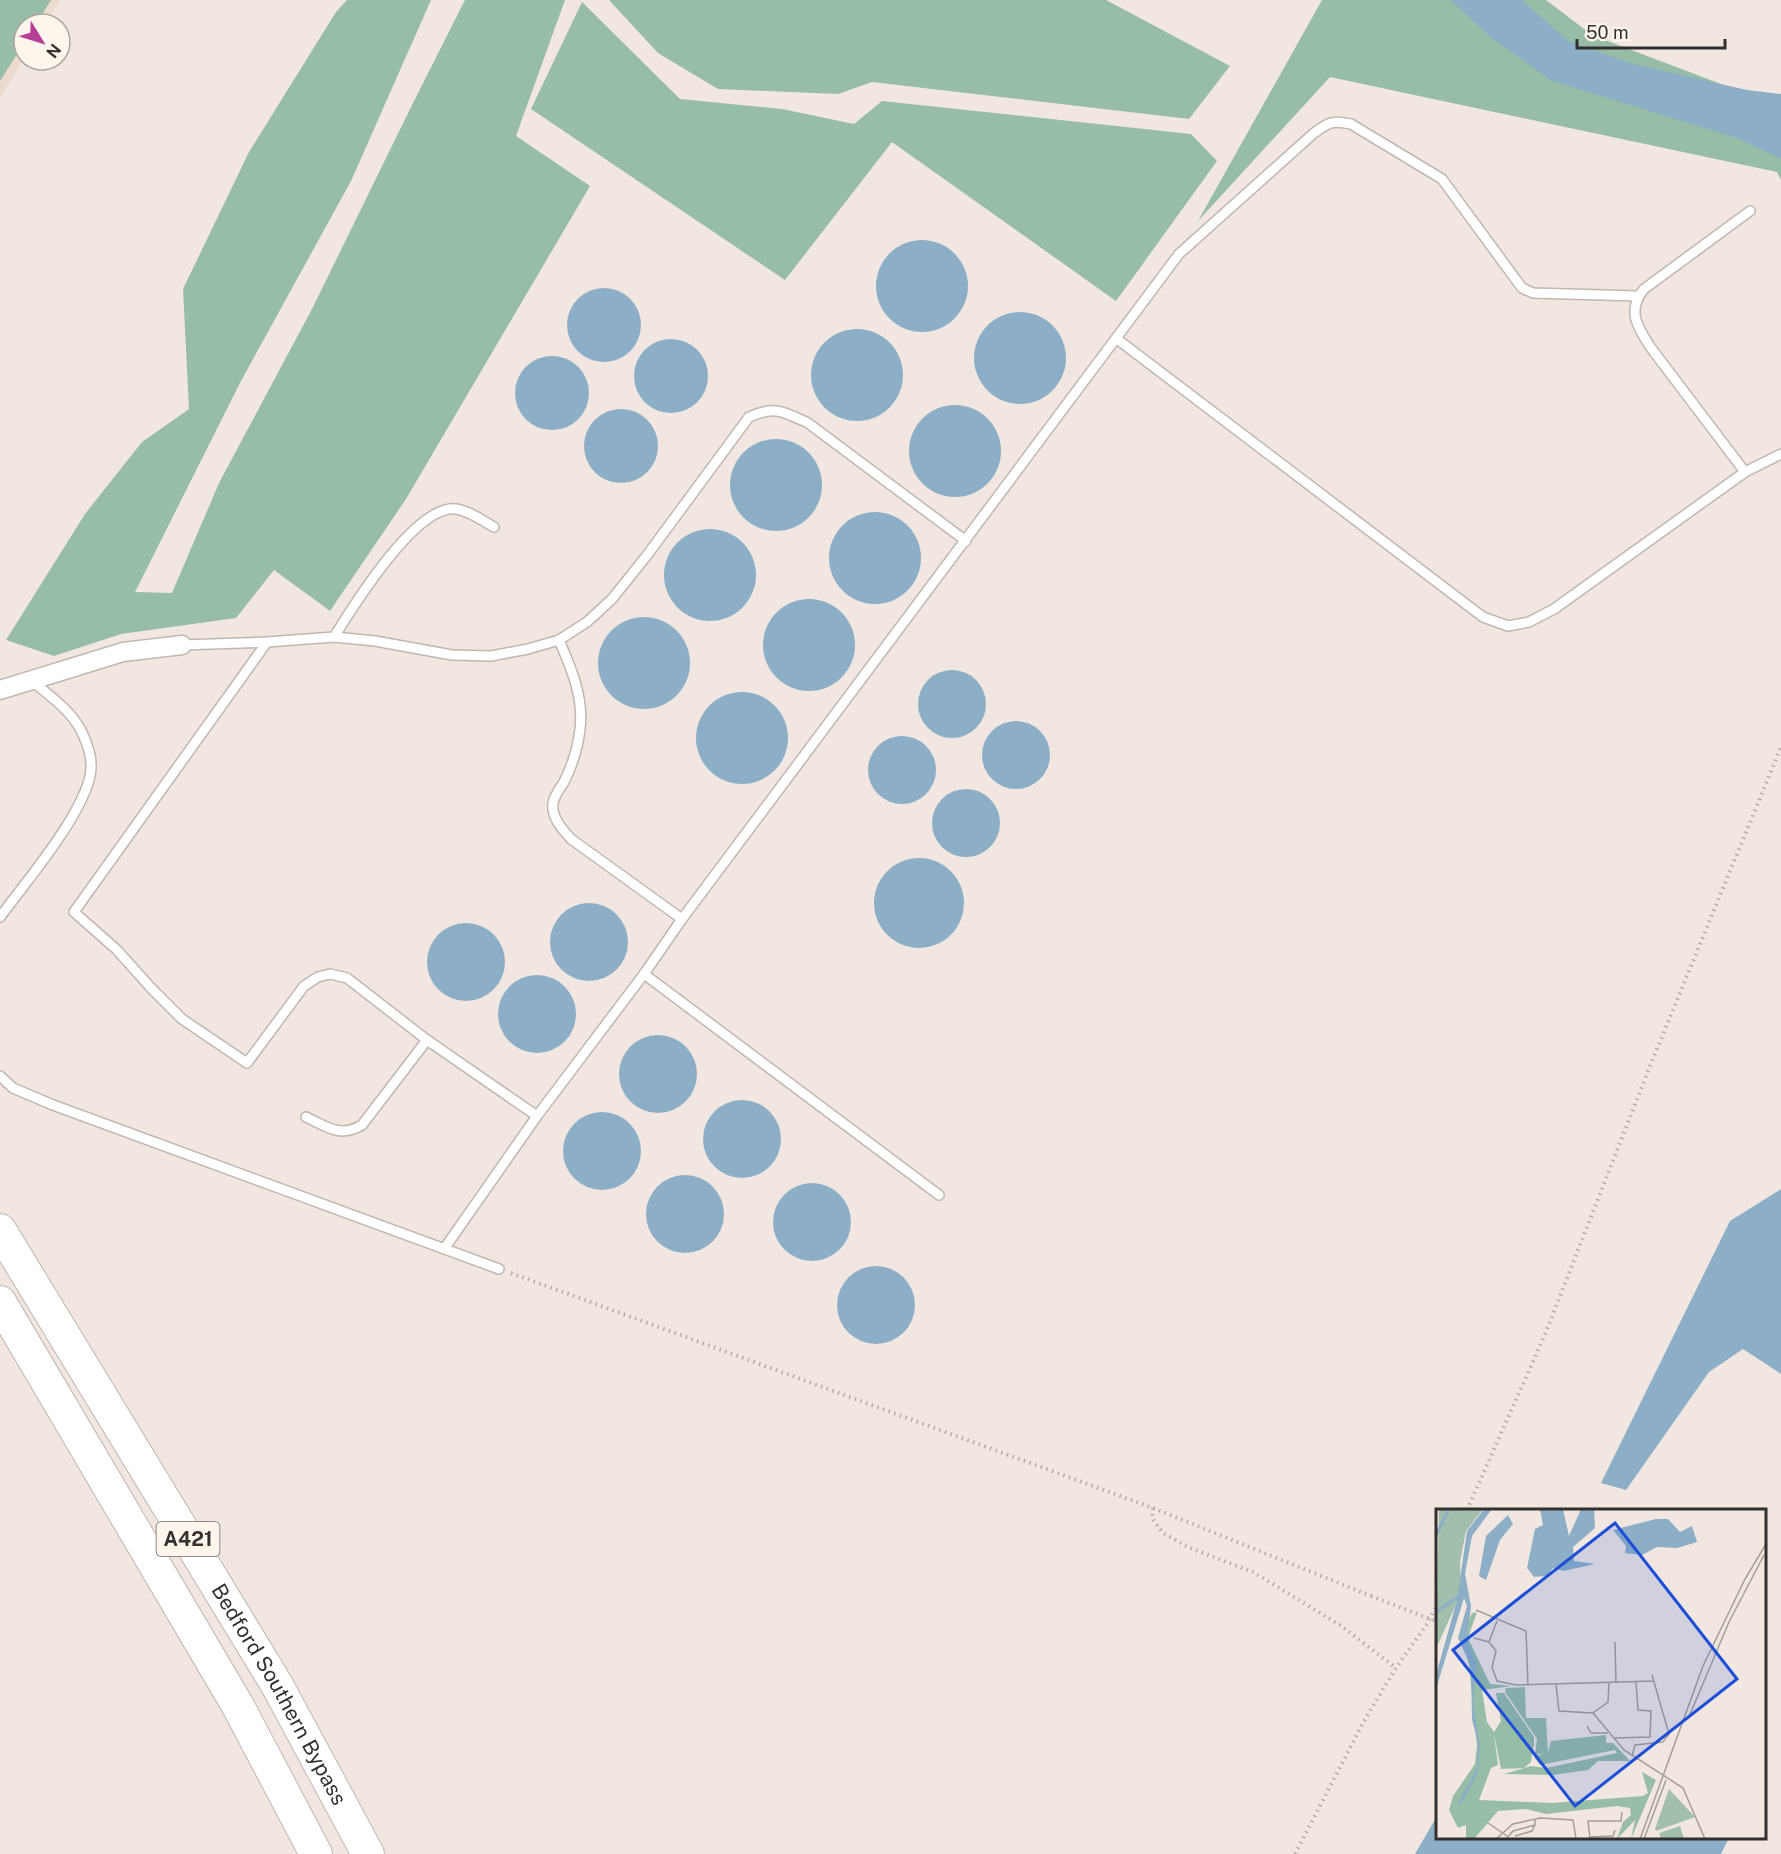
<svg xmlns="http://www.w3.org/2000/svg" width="1781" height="1854" viewBox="0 0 1781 1854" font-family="'Public Sans',sans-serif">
<rect width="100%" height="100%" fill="#f1e7e0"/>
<!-- built -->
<polygon fill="#eadacf" points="0,0 60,0 45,24 24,24 24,58 0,98"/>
<!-- forest -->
<g fill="#97bda6">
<polygon points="0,0 51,0 36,24 24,24 24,43 0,81"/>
<polygon points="347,0 431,0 351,181 241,381 135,592 172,593 219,483 312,309 414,101 465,0 565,0 516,136 590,186 406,499 330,611 274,570 236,618 121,634 54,656 6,640 85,514 142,442 189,409 183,289 249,152 336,12"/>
<polygon points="609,0 1106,0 1230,66 1189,119 872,82 838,94 718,89 658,53"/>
<polygon points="1322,0 1546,0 1592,35 1781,107 1781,180 1777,172 1330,77 1198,221"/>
<polygon points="582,2 680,99 782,109 854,124 882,101 1191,134 1217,161 1116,301 892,142 785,280 531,109"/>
</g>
<!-- water -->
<g fill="#8cafc7">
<polygon points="1451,0 1522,0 1568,41 1633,64 1747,90 1781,94 1781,159 1737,138 1552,81 1490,37"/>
<circle cx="922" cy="286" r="46"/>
<circle cx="604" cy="325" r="37"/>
<circle cx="1020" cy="358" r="46"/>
<circle cx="857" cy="375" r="46"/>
<circle cx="671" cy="376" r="37"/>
<circle cx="552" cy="393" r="37"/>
<circle cx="955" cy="451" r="46"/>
<circle cx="621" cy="446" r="37"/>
<circle cx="776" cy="485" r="46"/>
<circle cx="875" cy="558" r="46"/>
<circle cx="710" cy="575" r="46"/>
<circle cx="809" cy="645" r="46"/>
<circle cx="644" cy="663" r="46"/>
<circle cx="952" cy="704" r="34"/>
<circle cx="742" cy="738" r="46"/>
<circle cx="1016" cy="755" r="34"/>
<circle cx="902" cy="770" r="34"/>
<circle cx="966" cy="823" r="34"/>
<circle cx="919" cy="903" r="45"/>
<circle cx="589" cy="942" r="39"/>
<circle cx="466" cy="962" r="39"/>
<circle cx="537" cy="1014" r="39"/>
<circle cx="658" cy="1074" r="39"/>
<circle cx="742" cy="1139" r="39"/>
<circle cx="602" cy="1151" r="39"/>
<circle cx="685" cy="1214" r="39"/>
<circle cx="812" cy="1222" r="39"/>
<polygon points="1781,1189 1781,1374 1743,1349 1709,1372 1626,1490 1601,1483 1730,1221"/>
<circle cx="876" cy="1305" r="39"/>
<polygon points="1437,1816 1438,1838 1729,1838 1721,1854 1415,1854"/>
</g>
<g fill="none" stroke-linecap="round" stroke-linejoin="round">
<defs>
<g id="lane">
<polyline points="1117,339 1483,617 1508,626 1529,622 1554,609 1745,472 1781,454"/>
<path d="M1745,472L1651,348C1638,328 1626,311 1644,289L1750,211"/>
<path d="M334,637C354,605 416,504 456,509C470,511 483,521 494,527"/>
<path d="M559,640C571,668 584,697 580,729C578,747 572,766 564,782C560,788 554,796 553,803C551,817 562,829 571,839L682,919"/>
<polyline points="267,642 74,912 117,950 151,988 182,1019 247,1063 304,986 318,977 330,974 347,978 427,1040 537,1116"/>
<path d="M182,645L267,642L334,637L375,641L452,655L491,656L528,649L559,640L587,622L612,599L648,554L749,417C775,405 784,412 808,423L966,541"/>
<path d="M0,917C24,884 94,803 91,764C91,756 87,744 84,737C75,713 50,696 31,680"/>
<polyline points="644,974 939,1195"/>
<polyline points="0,1076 13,1088 53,1105 499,1269"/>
<path d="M306,1117C327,1127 340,1138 362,1125L427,1040"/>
<path d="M444,1249L537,1116L644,974L682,919L1179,254L1314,133C1329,122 1333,120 1351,124L1442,179L1522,288L1533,293L1637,296"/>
</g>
<polyline id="street" points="0,690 123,652 182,645"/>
<g id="highway">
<path id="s1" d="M0,1230L277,1685L368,1854"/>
<polyline points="0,1302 238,1706 316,1854"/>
</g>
</defs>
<!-- lane casing -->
<use href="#lane" stroke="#c0b7b0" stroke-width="12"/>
<!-- street casing -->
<use href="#street" stroke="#c0b7b0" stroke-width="21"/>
<!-- highway casing -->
<use href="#highway" stroke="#c0b7b0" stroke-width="34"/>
<!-- path -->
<g stroke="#b4aca7" stroke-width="4" stroke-dasharray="1.5 4.5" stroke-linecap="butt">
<polyline points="511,1273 1153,1508 1371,1596"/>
<polyline points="1153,1508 1152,1518 1163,1533 1190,1548 1253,1572 1340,1625 1396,1668"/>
<polyline points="1467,1510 1546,1332 1650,1066 1781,747"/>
<polyline points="1295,1854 1364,1721 1396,1668 1427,1624 1438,1603"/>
</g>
<!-- lane -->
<use href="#lane" stroke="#fff" stroke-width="9"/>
<!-- street -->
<use href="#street" stroke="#fff" stroke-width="18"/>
<!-- highway -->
<use href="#highway" stroke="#fff" stroke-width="32"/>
<!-- path-bridge -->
<polyline stroke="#b4aca7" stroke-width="4" stroke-dasharray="1.5 4.5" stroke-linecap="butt" points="1371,1596 1438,1622"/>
</g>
<g text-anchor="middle" stroke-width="5" stroke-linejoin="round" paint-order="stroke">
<!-- shield labels -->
<rect fill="#fef5ed" stroke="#706a67" stroke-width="1.5" x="156.5" y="1522" width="63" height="34" rx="4.5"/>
<g font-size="20" font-weight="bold" fill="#332f2d">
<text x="188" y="1546">A421</text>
</g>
<!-- street labels -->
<g font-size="21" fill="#332f2d" stroke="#fef5ed">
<text dy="7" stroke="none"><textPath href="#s1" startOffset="542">Bedford Southern Bypass</textPath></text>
</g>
</g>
<!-- overview -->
<g transform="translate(1436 1509)">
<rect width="330" height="330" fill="#f1e7e0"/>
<path d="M3,0H47L30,22L24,53L25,84L0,140ZM233,280L259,308L220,322L219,320ZM244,317L248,330H225L223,324Z" fill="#a1bfac"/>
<path d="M41,103L32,129L54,175L76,177L46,181L51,213L58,223L65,212L60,184H68L98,228V235L95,253L88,259L65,260L58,225L62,256L55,259L43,291L116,294L207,287L212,284L206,263L220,271L195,330L199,311L181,330L187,313L195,306L194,299L181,297L110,305L90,300L62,302L38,330H30V316L22,319L13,301L17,287L39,255L41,236L33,155L25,130L36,104ZM89,178L90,209H110L112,243L115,232L170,226V234H177L194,252H162L152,261L117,266L68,265L95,257L110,259L181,244L179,241L104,256L98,248L109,244L99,246L101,230L69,183L70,179Z" fill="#97bda6"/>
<path d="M48,0H56L36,27L29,65L35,97L31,129L40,155L37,194L44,236L42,264L33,276L41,259L42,235L36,210L35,157L22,129L31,97L28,89L0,180V166L21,91L31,22ZM104,0H127L133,27L145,0H158L159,19L137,38L138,52L159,55L127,62L117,59L111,67L98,68L91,59L99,20L107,16ZM72,6L77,15L64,31L50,71L43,67L50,27ZM220,10H232L244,23L256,17L261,33L241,39L221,38L206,46L189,44L190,37L177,21Z" fill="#8cafc7"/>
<path fill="none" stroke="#8cafc7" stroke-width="3" d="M0,26L13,0M0,103L23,87M24,294L40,264"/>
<path fill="none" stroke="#a59d98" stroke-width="1.5" d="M40,101L90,122L92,176M38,129L53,133L60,142L56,158L61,172L80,176L218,172M53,133L61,112M179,133L180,174M120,175L123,202L157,204L188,241L247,279L269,330M157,204L172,193L173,174M252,210L293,113L328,46M151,217L155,224H172M177,229L214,228L215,202L202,201L200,173M196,247L199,236L227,233L233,225L216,166M52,314L71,327M79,327L96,322L99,316M153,328L177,327L179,321M60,330L77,315L104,309L137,311L140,330M70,330L77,322L99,316V310M154,330L152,312H185L186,303M204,330L267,157L309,70L330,35M208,330L230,271"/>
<path fill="#1d4ed8" fill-opacity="0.15" stroke="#1d4ed8" stroke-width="3" d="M179,14L301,170L139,297L17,141Z"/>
<rect width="330" height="330" fill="none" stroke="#332f2d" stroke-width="3"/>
</g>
<!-- north arrow -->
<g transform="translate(42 42) rotate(128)"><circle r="28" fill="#fef5ed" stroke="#ada6a0" stroke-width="1.5"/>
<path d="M0-4.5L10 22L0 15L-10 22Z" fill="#b64097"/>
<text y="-9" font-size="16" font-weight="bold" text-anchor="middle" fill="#332f2d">N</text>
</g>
<!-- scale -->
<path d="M1577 39v9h148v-9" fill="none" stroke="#332f2d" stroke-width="3"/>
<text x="1586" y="39" font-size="18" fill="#332f2d" stroke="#fef5ed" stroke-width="4.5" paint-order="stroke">50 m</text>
</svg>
